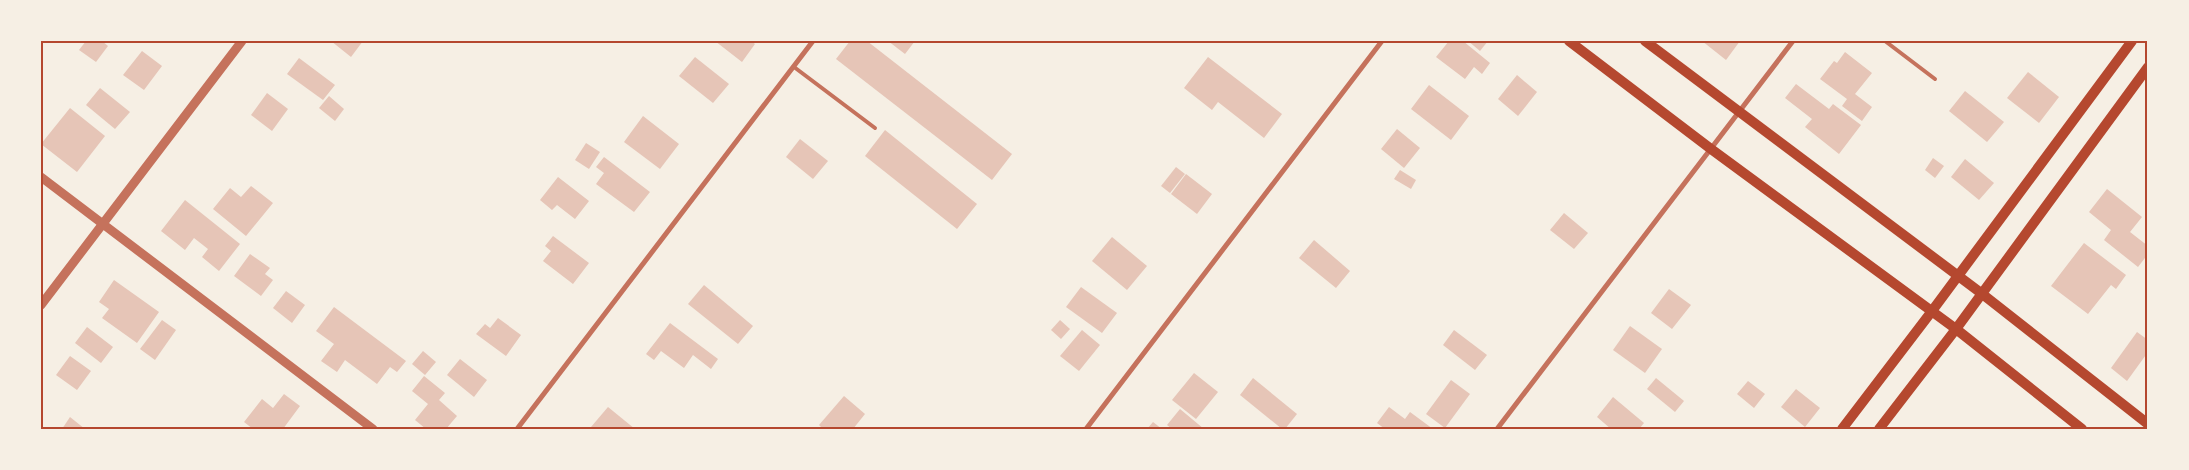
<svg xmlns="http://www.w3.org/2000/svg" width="2189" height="470" viewBox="0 0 2189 470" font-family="Montserrat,sans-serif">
<rect width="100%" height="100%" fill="#f6efe4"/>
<!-- building -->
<g fill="#e6c5b7">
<polygon points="86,41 102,41 108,46 96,62 79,50"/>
<polygon points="331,41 363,41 351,57"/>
<polygon points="715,41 751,41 755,44 742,62"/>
<polygon points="850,41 867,41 1012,154 992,180 836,59"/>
<polygon points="888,41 915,41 905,54"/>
<polygon points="1449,41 1463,41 1490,63 1482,74 1474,67 1465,79 1436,57"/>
<polygon points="1468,41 1488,41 1480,51"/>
<polygon points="1702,41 1740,41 1726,60"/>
<polygon points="142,51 162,66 144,90 123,75"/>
<polygon points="1845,52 1872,73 1855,94 1872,107 1862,121 1842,106 1847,99 1820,79 1834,61 1837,63"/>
<polygon points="695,57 729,84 713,103 679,76"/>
<polygon points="1208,57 1282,114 1264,138 1218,102 1212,110 1184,88"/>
<polygon points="299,58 335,85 323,100 287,74"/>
<polygon points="2028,72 2059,97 2039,123 2007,98"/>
<polygon points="1517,75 1537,92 1518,116 1498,99"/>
<polygon points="1796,84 1829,109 1833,104 1861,125 1839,154 1805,127 1812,119 1785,98"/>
<polygon points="1429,85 1469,116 1451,140 1411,109"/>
<polygon points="100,88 130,112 115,129 86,105"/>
<polygon points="1965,91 2004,122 1987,142 1949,111"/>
<polygon points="267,93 288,109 272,131 251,115"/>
<polygon points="329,96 344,109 335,121 319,108"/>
<polygon points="70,108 105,136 77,172 41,144"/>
<polygon points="643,116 679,144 660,169 624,142"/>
<polygon points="1397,129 1420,148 1404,168 1381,149"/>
<polygon points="885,130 977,204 957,229 865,156"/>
<polygon points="800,139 828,161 813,179 786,157"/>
<polygon points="586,143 600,152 589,169 575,160"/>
<polygon points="604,157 650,192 634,212 596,184 604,173 596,167"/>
<polygon points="1933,158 1944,166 1935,178 1925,170"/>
<polygon points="1965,159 1994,183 1979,200 1951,177"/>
<polygon points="1176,167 1185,174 1170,193 1161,186"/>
<polygon points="1400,170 1416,180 1411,189 1394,179"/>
<polygon points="1186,174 1212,194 1197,214 1171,194"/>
<polygon points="558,177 589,201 575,219 557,205 552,210 540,200"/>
<polygon points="251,186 273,203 246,236 213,209 230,188 241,197"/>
<polygon points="2107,189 2142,217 2130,232 2148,246 2148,254 2138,267 2104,240 2111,230 2089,212"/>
<polygon points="185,200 240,244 219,271 202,257 208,249 194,238 185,250 161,231"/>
<polygon points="1564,213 1588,233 1574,249 1550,230"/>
<polygon points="553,236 589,263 573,284 543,261 551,251 545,246"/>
<polygon points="1112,237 1147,266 1127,290 1092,261"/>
<polygon points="1314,240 1350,271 1336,288 1299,258"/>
<polygon points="2084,243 2126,275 2116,289 2111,285 2088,314 2051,286"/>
<polygon points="250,254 270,268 265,274 273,280 261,296 234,276"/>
<polygon points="114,280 159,312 137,343 102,318 109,309 99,302"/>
<polygon points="704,285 753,326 738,344 688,304"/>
<polygon points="1081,287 1117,313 1102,333 1066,307"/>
<polygon points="1669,289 1691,305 1672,329 1651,313"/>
<polygon points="286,291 305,305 292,323 273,308"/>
<polygon points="334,307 406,361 397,372 390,367 377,384 345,360 337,372 321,361 334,344 316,331"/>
<polygon points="498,318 521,335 506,356 476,334 485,324 490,328"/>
<polygon points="162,320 176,330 155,360 140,349"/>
<polygon points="1060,320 1070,329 1061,339 1051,330"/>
<polygon points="670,323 718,359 711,369 693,355 684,368 661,351 654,360 646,354"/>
<polygon points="1630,326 1662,349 1645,373 1613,350"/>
<polygon points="87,327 113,347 101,363 75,343"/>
<polygon points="1082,330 1100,345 1079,371 1060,356"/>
<polygon points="1454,330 1487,355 1475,370 1443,345"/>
<polygon points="2137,332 2148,340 2148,352 2127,381 2111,368"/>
<polygon points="423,351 436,362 425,375 412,364"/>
<polygon points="70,356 91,371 77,390 56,375"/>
<polygon points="460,359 487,380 474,397 447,375"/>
<polygon points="1194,373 1218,392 1196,419 1172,400"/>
<polygon points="424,376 445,393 439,400 457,416 446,429 426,429 415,420 428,404 412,391"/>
<polygon points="1253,378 1297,414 1285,429 1282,429 1240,395"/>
<polygon points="1656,378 1684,401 1675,412 1647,389"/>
<polygon points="1451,380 1470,394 1445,428 1426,414"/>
<polygon points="1748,381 1765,394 1754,408 1737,394"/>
<polygon points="1796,389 1820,408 1805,427 1781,407"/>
<polygon points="284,394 300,406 283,429 253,429 244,422 262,399 273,408"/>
<polygon points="844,396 865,414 853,429 823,429 819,425"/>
<polygon points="1613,397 1644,423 1639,429 1611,429 1597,417"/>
<polygon points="608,407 635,429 591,427"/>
<polygon points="1389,407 1405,419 1410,412 1433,429 1385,429 1377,423"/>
<polygon points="1180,409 1204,429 1188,429 1186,427 1184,429 1172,429 1167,425"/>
<polygon points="70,417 85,429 62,429"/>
<polygon points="1153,422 1162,429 1147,429"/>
</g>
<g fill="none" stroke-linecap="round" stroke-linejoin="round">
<!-- service -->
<g stroke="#c5725c" stroke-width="4">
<polyline points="1885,41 1935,79"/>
<polyline points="794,67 875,128"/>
</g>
<!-- minor -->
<g stroke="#c5725c" stroke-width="5">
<polyline points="517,429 813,41"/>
<polyline points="1086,429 1382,41"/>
<polyline points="1497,429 1793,41"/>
</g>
<!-- tertiary -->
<g stroke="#c5725c" stroke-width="9">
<polyline points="41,177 373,429"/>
<polyline points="41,305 242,41"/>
</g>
<!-- secondary -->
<g stroke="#b5482f" stroke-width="10">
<polyline points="1569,41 1711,149 1956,329 2082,429"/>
<polyline points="1645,41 1981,293 2148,424"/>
<polyline points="1842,429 1932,311 2132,41"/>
<polyline points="1879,429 1956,329 2148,67"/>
</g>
</g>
<!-- border -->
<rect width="2189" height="470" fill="none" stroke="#f6efe4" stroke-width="85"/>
<rect x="42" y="42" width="2104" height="386" fill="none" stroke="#b5482f" stroke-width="2"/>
</svg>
